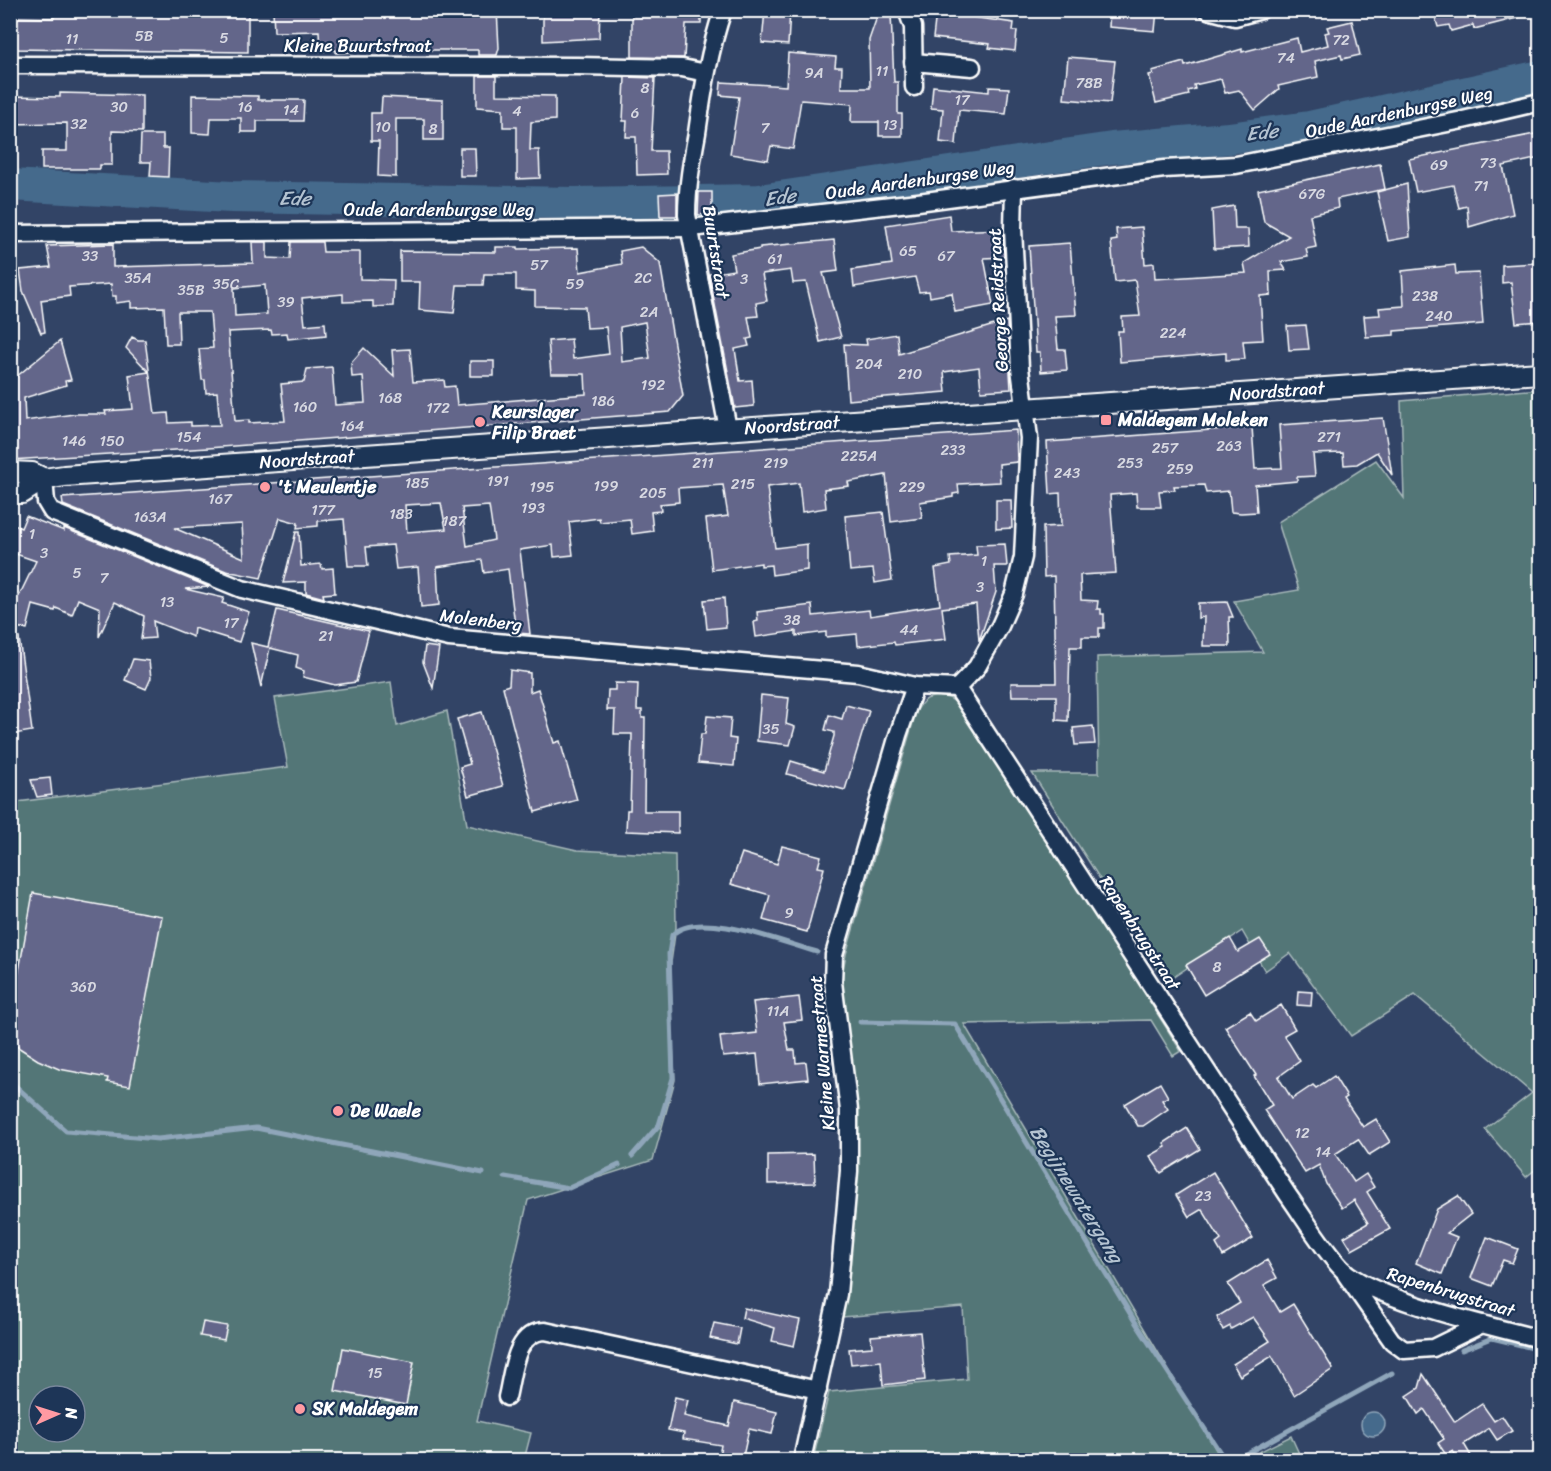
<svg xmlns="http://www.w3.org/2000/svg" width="1551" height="1471" viewBox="0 0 1551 1471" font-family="Sriracha,sans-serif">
<rect width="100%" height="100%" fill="#324466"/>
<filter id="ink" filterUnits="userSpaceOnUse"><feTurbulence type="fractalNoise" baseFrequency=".0167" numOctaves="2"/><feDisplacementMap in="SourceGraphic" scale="12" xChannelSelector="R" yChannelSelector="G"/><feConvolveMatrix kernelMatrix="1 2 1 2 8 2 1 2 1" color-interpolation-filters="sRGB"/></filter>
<g filter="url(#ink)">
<!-- green -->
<g fill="#537677" stroke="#a9babb" stroke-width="1.5" fill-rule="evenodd">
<polygon points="1540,389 1540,1166 1526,1177 1485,1129 1532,1093 1415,995 1351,1036 1290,953 1265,971 1242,931 1166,982 1032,773 1099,773 1097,657 1263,652 1234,601 1299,590 1278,522 1376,460 1404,498 1401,401"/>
<path d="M391,682L397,726L447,711L467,825L577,850L675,855L676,927L669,977L675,1080L653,1160L528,1200L477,1421L531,1433L524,1460H11L10,803L288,767L275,698ZM39,1396H75V1432H39Z"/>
<path d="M939,696L949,698L958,704L1043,833L1181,1051L1173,1056L1151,1020L964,1024L1222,1460H813L829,1392L967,1379L963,1307L842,1317L855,1211L857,1125L850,1045L842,1004L841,981L846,954L916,712C922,701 926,697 939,696Z"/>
<polygon points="1291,1436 1302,1460 1243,1460"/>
</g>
<!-- water -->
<circle fill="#446a8c" stroke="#8fa6ba" stroke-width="1.5" cx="1373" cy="1424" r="12"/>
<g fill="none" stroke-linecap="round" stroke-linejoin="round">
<!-- stream -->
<g stroke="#8fa6ba" stroke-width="5">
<polyline points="860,1022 955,1024 1134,1320 1225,1460"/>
<polyline points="10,1081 66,1131 158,1139 256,1128 483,1173"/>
<path d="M632,1156L659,1125L673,1078L669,954L672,935C698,908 784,943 817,952"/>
<polyline points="505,1177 569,1188 619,1165"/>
<polyline points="1462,1350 1492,1338 1537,1349"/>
<polyline points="1235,1460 1392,1373"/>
</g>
<!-- river -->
<polyline stroke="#446a8c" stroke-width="32" points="10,185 232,197 575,203 759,200 1112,148 1229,138 1309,127 1540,76"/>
</g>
<!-- building -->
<g fill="#64668a" stroke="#fff" stroke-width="1.5" fill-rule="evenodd">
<polygon points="54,10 248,10 248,52 10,49 10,17 54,18"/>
<polygon points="273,10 441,10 441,19 478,17 478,10 497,10 499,48 497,55 478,55 478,50 423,50 423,46 354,48 354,52 336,53 336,50 320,51 319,31 274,32"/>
<polygon points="543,10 600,10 599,38 543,41"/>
<polygon points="678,10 701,10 701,24 686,24 684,58 632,57 632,15 673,14"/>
<polygon points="765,10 790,10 788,45 762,43"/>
<polygon points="1110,10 1157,10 1155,31 1109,27"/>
<polygon points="1433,10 1529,10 1529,15 1474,29 1473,25 1451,31 1449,25 1438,27"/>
<polygon points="936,12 1014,23 1013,31 1017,31 1015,51 989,48 990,44 933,38"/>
<polygon points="878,14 891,14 894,82 898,82 898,114 902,114 902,136 879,136 879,122 851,122 852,104 801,100 793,149 771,146 768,160 730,154 739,97 720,95 721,82 786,86 788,53 836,57 835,67 842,67 841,88 870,88 869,40"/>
<polygon points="1352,21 1360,55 1342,59 1341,55 1315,61 1318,77 1278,86 1279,89 1255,110 1239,90 1225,93 1221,79 1194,85 1195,89 1188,91 1189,95 1156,103 1149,75 1153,74 1152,71 1184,62 1185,66 1242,49 1242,52 1297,38 1300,52 1328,45 1325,33 1329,32 1327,27"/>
<polygon points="1068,57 1115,61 1110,103 1064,99"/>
<polygon points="477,76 496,76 496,95 555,96 555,120 531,122 530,150 539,150 540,178 517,179 517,127 503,127 503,109 477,107"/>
<polygon points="625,77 655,78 651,151 666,151 667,174 637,175 636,137 626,137 627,121 623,121"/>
<polygon points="933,86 989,92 989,87 1009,88 1006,114 959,110 956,144 940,142 943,109 931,108"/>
<polygon points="60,93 142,95 142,132 112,131 112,165 100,165 100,169 42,169 42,151 67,151 67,123 10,124 10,96 60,97"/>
<polygon points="192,95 258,96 258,100 304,100 303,121 257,121 257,132 241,132 241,118 211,118 210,134 192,133"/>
<polygon points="382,97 443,100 443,140 424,140 424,119 396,119 396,177 378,176 379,141 371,141 371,113 381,113"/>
<polygon points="1540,133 1540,158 1503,166 1513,214 1469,227 1467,206 1459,208 1453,185 1416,192 1409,159"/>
<polygon points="141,135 163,135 163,148 169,148 168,177 150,176 151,162 140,162"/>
<polygon points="460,148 475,148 476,176 460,176"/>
<polygon points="1380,164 1385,189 1337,199 1338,208 1310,215 1316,247 1306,249 1308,257 1281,262 1286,270 1270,271 1271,295 1260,296 1263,340 1243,341 1245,359 1226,360 1226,353 1120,362 1118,331 1123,331 1122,317 1140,316 1135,280 1115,282 1111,241 1117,240 1116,229 1142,227 1145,264 1154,263 1155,279 1246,273 1244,263 1289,236 1264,222 1258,190"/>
<polygon points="1407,184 1410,237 1388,241 1377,192"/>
<polygon points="699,192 712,192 712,214 698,215"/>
<polygon points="677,193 677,216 660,216 659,194"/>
<polygon points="1234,206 1235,229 1248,229 1249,247 1214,249 1212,210"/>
<polygon points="949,215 951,231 1002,229 1004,257 984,258 993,305 955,312 952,293 930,297 929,291 919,292 915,277 854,287 852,270 892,264 886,225"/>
<polygon points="834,240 838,271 823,273 841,337 820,342 806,282 793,283 791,270 762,274 767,301 756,303 758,316 748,317 752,338 747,339 749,346 735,349 740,381 752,380 754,406 735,408 709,274 734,270 731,254 760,249 760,247"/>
<path d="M252,242H267V258L290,259L291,242H322L323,252H360V279L394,280L393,306L373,307V301L343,302V294L302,298L305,325L325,323L326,335L288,339L287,333L272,334L271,330L228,332L235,421L249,420V423L285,421L281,384L304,382L307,369L332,367L335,405L365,403L363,376L352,377L351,363L364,348L394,376L392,350L410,349L413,382L444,380L445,387L455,386L457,405L586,394L585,374H551L548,341L571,339L573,359L609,354L606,327L587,328L585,307L535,306V291L516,290V274H484L483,285H457L454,313L419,310L420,282H400V251L496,252V247H518V249L578,248L580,272L622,264L620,251L641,247L660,263L683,396L670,412L208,448L10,460V386L16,377L60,341L71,380L65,381L66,385L24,398L25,421L74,414H106L105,411L133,409L129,375L149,372L126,348L132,337L138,340H145L155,414L168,413L169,423L191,422V426L220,425L217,392L206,393L205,380H202L199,349L213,348L210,312H178L179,344H166L164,307L131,308V301L116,303V296H112L111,284L69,287L70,296L41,300L45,332L41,333L23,291L20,270L51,267L47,246L113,244V267L253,263ZM265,285L267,314L235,316L234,288ZM645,322L650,358L622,362L620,327Z"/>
<polygon points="1070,243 1076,315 1055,316 1058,349 1065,349 1067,370 1041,372 1040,352 1036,352 1029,246"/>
<polygon points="1536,263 1540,321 1516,323 1511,282 1502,283 1502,265"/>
<polygon points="1455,265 1456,274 1479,273 1483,324 1394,331 1394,335 1366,337 1364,316 1380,315 1379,308 1404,306 1402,271"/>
<polygon points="1007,321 1011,389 981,391 979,367 944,372 946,392 848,400 844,344 867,345 866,339 897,334 899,354"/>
<polygon points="1306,325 1309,349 1289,350 1287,326"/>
<rect x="470" y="361" width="24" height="15"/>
<polygon points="1383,418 1392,475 1377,452 1357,464 1344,465 1343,453 1313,454 1315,476 1297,477 1297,481 1255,485 1257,512 1241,513 1231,512 1229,491 1206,493 1204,485 1174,486 1175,490 1159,491 1161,507 1137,507 1136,493 1110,495 1116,573 1080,575 1081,600 1098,601 1097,609 1101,609 1101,614 1104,614 1104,628 1099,628 1099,637 1082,637 1082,647 1070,647 1068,721 1056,720 1056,696 1012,696 1011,683 1056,683 1054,576 1044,577 1043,527 1061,526 1060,493 1050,494 1047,442 1252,427 1255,469 1282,468 1279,425"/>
<path d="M1016,430L1017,462L999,464L1000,482L958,484L959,493L953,494V497L920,502L922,518L891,522L886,475L848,482L849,486L824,489L826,508L802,512L799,483L767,487L775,548L807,544V570L772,575L771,565L761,566V563L712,570L706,519L728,516L723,485L678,488L679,502L660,504L661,511L651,512L653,531L632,534L630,519L600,522L599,518L569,522L573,555L554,557L553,545L520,550L530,634L516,633L508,569L484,573L482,560L437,567L439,605L421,607L418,567L396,569L393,545L366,547L368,566H348L344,519L318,521V526L297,528L298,523L280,518L261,578L226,571L63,505L62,498ZM441,503L446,529L407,532L405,505ZM489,506L494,540L467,546L462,508ZM242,524L244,558L174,528Z"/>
<polygon points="996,500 1011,500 1012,528 996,529"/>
<polygon points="883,512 892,580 875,583 873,569 850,571 845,516"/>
<polygon points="26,516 64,531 64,528 209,587 185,589 224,598 222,603 249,612 239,642 194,628 193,637 153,621 155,638 141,639 144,616 115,602 99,637 100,608 78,599 72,615 56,608 55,611 33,605 27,629 14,627 10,625 10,593 19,596 36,561 10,552 10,523 21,528"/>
<polygon points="296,532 299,532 301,566 321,564 322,569 333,568 335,593 323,594 324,598 306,593 306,582 283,583"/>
<polygon points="1005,544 1007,566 994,566 996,592 979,641 976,604 942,608 946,639 895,645 894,642 858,646 857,634 826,637 826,632 796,636 796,631 756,637 754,622 758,621 757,612 812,605 813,616 869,610 870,616 940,605 935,568 951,565 950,557 977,555 976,545"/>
<polygon points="724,598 726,627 707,629 704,600"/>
<polygon points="1227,602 1233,617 1229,617 1230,646 1203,646 1204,617 1198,618 1198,603"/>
<polygon points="277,610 369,631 356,682 335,685 303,677 304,671 296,668 298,655 270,648 261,687 251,643 268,647"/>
<polygon points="19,638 32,731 14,734 10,717 10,639"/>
<polygon points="425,646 439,648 433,688 423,662"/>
<polygon points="133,659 149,661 151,678 146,689 125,680"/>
<polygon points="510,670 530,673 530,692 538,689 554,743 560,741 577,800 535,812 503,687 509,685"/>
<polygon points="615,683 638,684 637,710 642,710 642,718 645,718 644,811 678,811 678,833 626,831 627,810 630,810 632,734 614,734 615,710 607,710 608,690 615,690"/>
<polygon points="761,695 789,698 786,724 795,727 790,745 757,741"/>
<polygon points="846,705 869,711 845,790 787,774 791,761 824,771 834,736 834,732 825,730 829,715 842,719"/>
<polygon points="482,712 503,786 468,796 460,767 470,764 457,719"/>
<polygon points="707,716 731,718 729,738 736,739 734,766 698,763 701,734 705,734"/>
<polygon points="1093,726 1095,744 1075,745 1073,728"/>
<polygon points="50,778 52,795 37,797 31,780"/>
<polygon points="782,846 821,856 818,867 824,868 807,932 763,920 770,895 731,884 742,853 777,864"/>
<polygon points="33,893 162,916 130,1086 107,1082 108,1078 59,1069 38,1060 10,1042 10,1020"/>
<polygon points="1230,938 1238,952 1260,939 1270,954 1204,995 1186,965"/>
<polygon points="1298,991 1312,992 1311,1006 1297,1005"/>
<polygon points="799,997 802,1020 784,1022 789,1050 795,1050 796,1063 806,1062 808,1079 760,1084 757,1054 723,1057 720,1037 757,1033 753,1002"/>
<polygon points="1281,1005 1295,1029 1284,1035 1300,1061 1278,1077 1292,1099 1313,1085 1316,1088 1334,1076 1347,1097 1344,1099 1363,1127 1376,1119 1390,1142 1369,1155 1358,1139 1335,1154 1354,1182 1366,1174 1374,1187 1367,1192 1390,1229 1352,1250 1344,1237 1368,1223 1354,1200 1342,1208 1326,1184 1319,1165 1305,1173 1264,1110 1272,1105 1254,1076 1256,1075 1225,1027 1250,1012 1256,1021"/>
<polygon points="1160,1083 1168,1097 1162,1100 1168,1109 1143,1126 1138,1126 1125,1104"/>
<polygon points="1187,1128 1200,1149 1161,1173 1150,1156 1166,1147 1164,1143"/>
<polygon points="814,1154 815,1183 768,1184 768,1155"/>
<polygon points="1213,1172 1253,1238 1223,1256 1216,1244 1221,1240 1202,1209 1189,1217 1176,1195"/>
<polygon points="1458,1196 1471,1214 1447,1233 1457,1237 1442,1274 1416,1263 1437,1209"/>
<polygon points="1487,1237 1518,1249 1512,1263 1503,1260 1492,1286 1471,1278"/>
<polygon points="1267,1260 1277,1278 1264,1285 1280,1312 1293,1304 1333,1369 1294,1395 1272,1356 1240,1376 1233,1364 1270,1341 1253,1317 1231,1329 1230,1326 1223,1330 1217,1317 1240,1303 1228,1284"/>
<polygon points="744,1308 800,1320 794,1346 772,1341 775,1328 742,1318"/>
<polygon points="203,1322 227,1326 224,1340 200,1336"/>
<polygon points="714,1323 740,1328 737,1344 710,1338"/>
<polygon points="920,1332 925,1380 883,1385 881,1361 851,1364 849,1349 872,1347 871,1336"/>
<polygon points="343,1348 414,1362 406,1405 335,1391"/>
<polygon points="1423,1374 1455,1422 1482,1404 1494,1421 1502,1416 1512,1431 1497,1440 1489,1428 1464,1444 1474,1461 1459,1461 1453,1451 1446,1455 1438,1443 1444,1439 1424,1409 1418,1414 1407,1396 1419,1388"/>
<polygon points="675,1397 688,1400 684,1416 729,1426 734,1402 777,1412 772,1434 749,1429 742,1461 718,1461 721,1445 683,1439 684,1433 668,1430"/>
</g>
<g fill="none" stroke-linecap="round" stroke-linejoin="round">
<defs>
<g id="minor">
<path d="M723,10C709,51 703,91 697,133C692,160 687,187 687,215L728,429"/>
<polyline points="907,10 913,27 914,87"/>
<polyline points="1208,10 1235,17 1261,10"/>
<polyline points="913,62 972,67"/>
<polyline points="10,65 578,66 682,68 706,73"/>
<path d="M1014,188L1013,229L1020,368L1029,438L1023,557L1014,594L1000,626L977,667L957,688L1288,1195C1305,1219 1322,1248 1342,1269C1373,1300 1495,1327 1540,1339"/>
<polyline points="10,234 691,228 918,202 1164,169 1236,165 1463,120 1540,102"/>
<polyline points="44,479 46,502 52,512 242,589 449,638 858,673 915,686 957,688"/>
<polyline points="1346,1275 1392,1341 1404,1350 1433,1348 1482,1324"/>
<path d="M507,1397C513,1373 514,1332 545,1331L818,1390"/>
<polyline points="802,1460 838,1294 849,1171 849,1110 833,982 834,955 898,735 915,686"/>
</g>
<g id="tertiary">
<polyline points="10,472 32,473 44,479"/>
<polyline points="10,493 22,493 44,479 64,476 1540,373"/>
</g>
</defs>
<!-- minor casing -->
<use href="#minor" stroke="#fff" stroke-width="21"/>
<!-- tertiary casing -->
<use href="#tertiary" stroke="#fff" stroke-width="24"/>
<!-- minor -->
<use href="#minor" stroke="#1d3557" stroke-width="16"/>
<!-- tertiary -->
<use href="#tertiary" stroke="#1d3557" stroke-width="20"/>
</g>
</g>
<!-- markers -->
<g fill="#ff9aa2" stroke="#1d3557" stroke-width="2">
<rect x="1100" y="414" width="12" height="12" rx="3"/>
<circle cx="480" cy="422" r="6"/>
<circle cx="265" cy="487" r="6"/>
<circle cx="338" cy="1111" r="6"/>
<circle cx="300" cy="1409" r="6"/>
</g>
<g text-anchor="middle" stroke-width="4.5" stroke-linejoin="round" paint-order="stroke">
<!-- number labels -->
<g font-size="15" fill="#d8d9e2">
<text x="144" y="41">5B</text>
<text x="224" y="43">5</text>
<text x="72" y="44">11</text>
<text x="1341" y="45">72</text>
<text x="1286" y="63">74</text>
<text x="882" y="76">11</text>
<text x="814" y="78">9A</text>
<text x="1089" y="88">78B</text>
<text x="645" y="93">8</text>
<text x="962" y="105">17</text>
<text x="119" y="112">30</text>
<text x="245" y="112">16</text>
<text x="291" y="115">14</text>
<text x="517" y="116">4</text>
<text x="635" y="118">6</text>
<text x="79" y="129">32</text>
<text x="890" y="130">13</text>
<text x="383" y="132">10</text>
<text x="765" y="133">7</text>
<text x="433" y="134">8</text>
<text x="1488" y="168">73</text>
<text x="1439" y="170">69</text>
<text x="1481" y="191">71</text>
<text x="1312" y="199">67G</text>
<text x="908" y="256">65</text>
<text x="90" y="261">33</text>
<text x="946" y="261">67</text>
<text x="775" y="264">61</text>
<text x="539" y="270">57</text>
<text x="138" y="283">35A</text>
<text x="643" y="283">2C</text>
<text x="744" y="284">3</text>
<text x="226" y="289">35C</text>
<text x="575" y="289">59</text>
<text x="191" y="295">35B</text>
<text x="1425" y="301">238</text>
<text x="286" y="307">39</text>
<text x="649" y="317">2A</text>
<text x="1439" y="321">240</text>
<text x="1173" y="338">224</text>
<text x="869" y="369">204</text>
<text x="910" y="379">210</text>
<text x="653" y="390">192</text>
<text x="390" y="403">168</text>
<text x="603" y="406">186</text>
<text x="305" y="412">160</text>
<text x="438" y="413">172</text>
<text x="352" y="431">164</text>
<text x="189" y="442">154</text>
<text x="1329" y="442">271</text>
<text x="74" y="446">146</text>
<text x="112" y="446">150</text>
<text x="1229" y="451">263</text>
<text x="1165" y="453">257</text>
<text x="953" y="455">233</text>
<text x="859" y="461">225A</text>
<text x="703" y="468">211</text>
<text x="776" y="468">219</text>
<text x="1130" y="468">253</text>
<text x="1180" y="474">259</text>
<text x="1067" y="478">243</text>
<text x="498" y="486">191</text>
<text x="417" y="488">185</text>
<text x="743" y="489">215</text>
<text x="606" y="491">199</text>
<text x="542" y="492">195</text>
<text x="912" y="492">229</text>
<text x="653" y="498">205</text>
<text x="220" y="504">167</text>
<text x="533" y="513">193</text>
<text x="323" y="515">177</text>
<text x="401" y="519">183</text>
<text x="150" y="522">163A</text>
<text x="454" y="526">187</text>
<text x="32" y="539">1</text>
<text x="44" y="558">3</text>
<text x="984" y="566">1</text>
<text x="77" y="578">5</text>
<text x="104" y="583">7</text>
<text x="980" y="592">3</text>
<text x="167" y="607">13</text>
<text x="792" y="625">38</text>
<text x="231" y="628">17</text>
<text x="909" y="635">44</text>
<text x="326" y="641">21</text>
<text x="771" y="734">35</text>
<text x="789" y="918">9</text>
<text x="1217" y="972">8</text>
<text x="83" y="992">36D</text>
<text x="778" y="1016">11A</text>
<text x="1302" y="1138">12</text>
<text x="1323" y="1157">14</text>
<text x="1203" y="1201">23</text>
<text x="375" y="1378">15</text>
</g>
<!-- street labels -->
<g font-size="18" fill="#fff" stroke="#1d3557">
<text x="358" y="52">Kleine Buurtstraat</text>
<text transform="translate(1399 112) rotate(-12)" y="6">Oude Aardenburgse Weg</text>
<text transform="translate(920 180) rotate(-8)" y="6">Oude Aardenburgse Weg</text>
<text x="439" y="216">Oude Aardenburgse Weg</text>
<text transform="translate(716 252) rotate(81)" y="6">Buurtstraat</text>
<text transform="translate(998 300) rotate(-93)" y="6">George Reidstraat</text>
<text transform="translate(1277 391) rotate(-4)" y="6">Noordstraat</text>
<text transform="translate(792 425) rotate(-4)" y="6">Noordstraat</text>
<text transform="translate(307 459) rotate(-4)" y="6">Noordstraat</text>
<text transform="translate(481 620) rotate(7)" y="6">Molenberg</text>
<text transform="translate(1140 933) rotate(57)" y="6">Rapenbrugstraat</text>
<text transform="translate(822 1053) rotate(-95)" y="6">Kleine Warmestraat</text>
<text transform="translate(1451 1292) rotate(17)" y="6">Rapenbrugstraat</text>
</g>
<!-- poi labels -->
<g font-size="18" font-weight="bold" fill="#fff" stroke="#1d3557" text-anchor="start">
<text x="492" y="418">Keurslager<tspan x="492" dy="21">Filip Braet</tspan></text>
<text x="1118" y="426">Maldegem Moleken</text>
<text x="277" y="493">'t Meulentje</text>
<text x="350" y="1117">De Waele</text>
<text x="312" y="1415">SK Maldegem</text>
</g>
<!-- water labels -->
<g font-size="20" font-style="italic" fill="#b4c3d1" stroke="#1d3557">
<text transform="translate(1262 132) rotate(-6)" y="7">Ede</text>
<text transform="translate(780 197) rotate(-8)" y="7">Ede</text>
<text transform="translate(295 198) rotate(1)" y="7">Ede</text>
<text transform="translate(1077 1194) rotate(58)" y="7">Begijnewatergang</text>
</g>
</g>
<!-- margin -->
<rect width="1551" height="1471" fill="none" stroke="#1d3557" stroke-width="36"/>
<rect x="18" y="18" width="1515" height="1435" fill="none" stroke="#fff" stroke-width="2" filter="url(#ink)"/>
<!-- north arrow -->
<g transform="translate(57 1414) rotate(87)"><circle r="28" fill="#1d3557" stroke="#77869a" stroke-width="1.5"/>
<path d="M0-4.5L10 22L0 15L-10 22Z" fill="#ff9aa2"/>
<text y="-9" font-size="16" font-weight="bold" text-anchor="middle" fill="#ffffff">N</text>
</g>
</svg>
